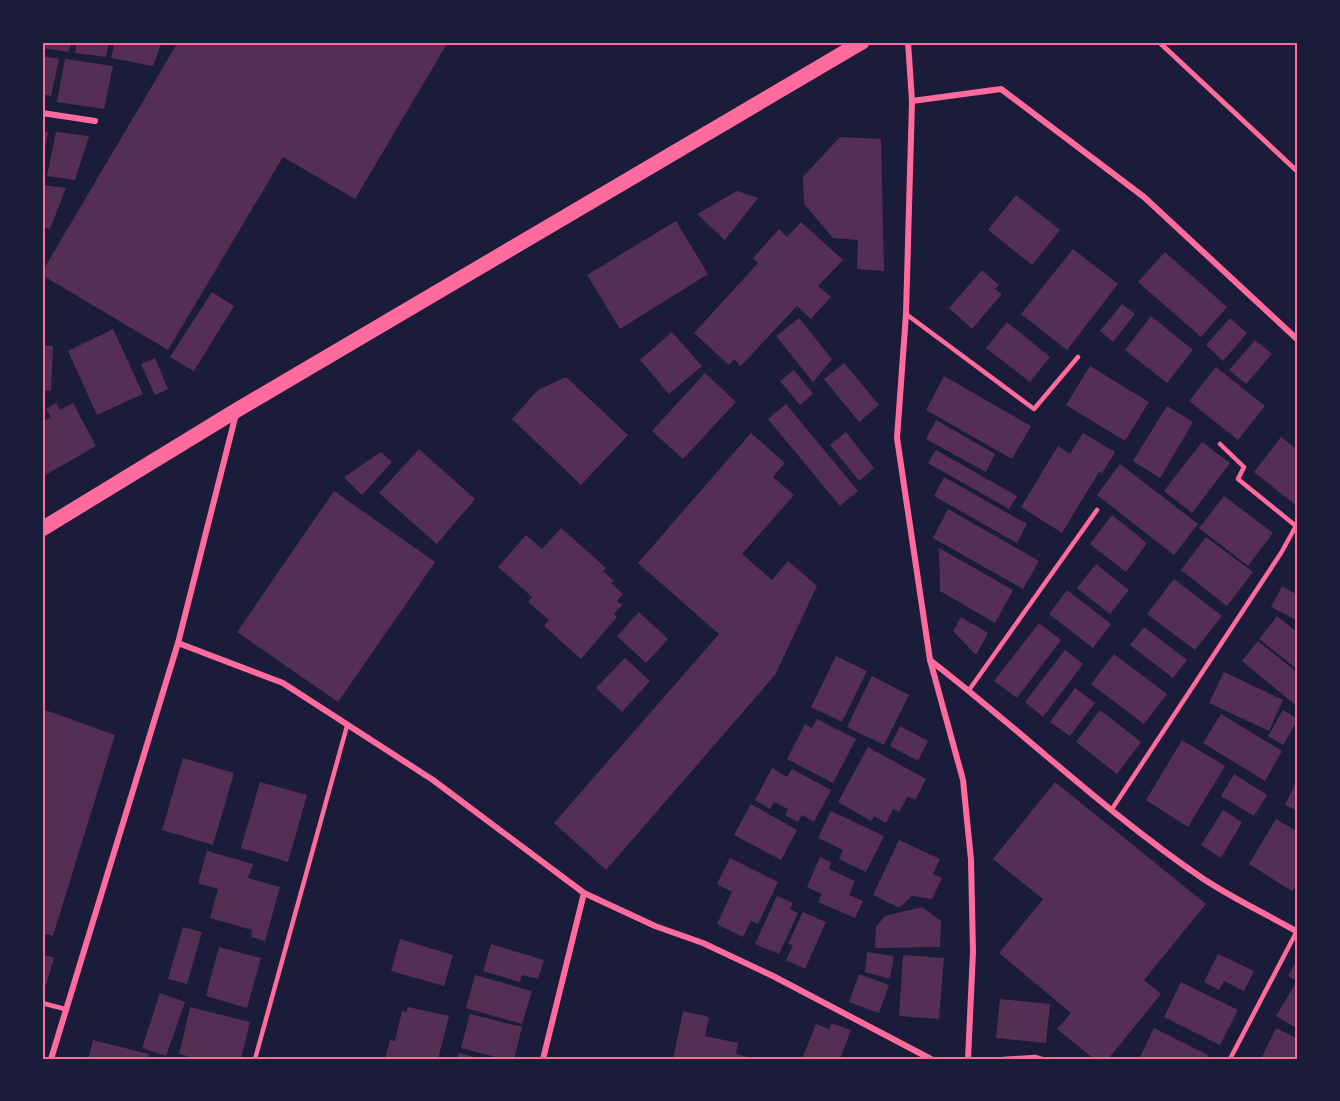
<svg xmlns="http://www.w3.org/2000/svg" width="1340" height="1101" viewBox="0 0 1340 1101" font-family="'PT Serif',serif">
<rect width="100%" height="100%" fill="#1b1b3a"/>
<!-- building -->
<g fill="#542f53">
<polygon points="42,42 71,42 69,52 42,48"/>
<polygon points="77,42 109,42 106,57 75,53"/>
<polygon points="115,42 162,42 153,66 111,58"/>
<polygon points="178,42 448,42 355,199 283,157 168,350 42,275 42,272"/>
<polygon points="42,56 59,59 51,96 42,94"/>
<polygon points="65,59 113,66 104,109 57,102"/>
<polygon points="42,131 48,132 43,158 42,158"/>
<polygon points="56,132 89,136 75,180 47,176"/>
<polygon points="840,137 881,139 884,271 857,269 858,240 833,238 804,204 803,177"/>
<polygon points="42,185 66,188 50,229 42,227"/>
<polygon points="737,191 758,198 725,240 697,214"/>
<polygon points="1016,195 1060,230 1032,265 988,230"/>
<polygon points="676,221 708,274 620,329 587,275"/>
<polygon points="801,222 843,260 818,286 831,297 811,319 797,306 741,366 734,359 729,365 694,333 758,263 753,258 779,229 787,237"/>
<polygon points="1073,249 1118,284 1067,350 1021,314"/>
<polygon points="1165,252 1227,307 1201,337 1138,282"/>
<polygon points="982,270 999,285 995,289 1002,294 972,329 949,308"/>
<polygon points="212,292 234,306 194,371 170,357"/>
<polygon points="1122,304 1135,314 1113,342 1100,331"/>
<polygon points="1151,316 1193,350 1167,383 1125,350"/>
<polygon points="799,318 832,359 813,382 776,336"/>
<polygon points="1230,318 1247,333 1223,361 1206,345"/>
<polygon points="1007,322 1050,357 1030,382 986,348"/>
<polygon points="113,329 143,394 97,415 68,351"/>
<polygon points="672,332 702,366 669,394 640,360"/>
<polygon points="1255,340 1272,354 1246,384 1229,370"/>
<polygon points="42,346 53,346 51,391 42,390"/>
<polygon points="155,358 168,389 155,395 141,364"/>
<polygon points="844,363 879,405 859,422 824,379"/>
<polygon points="1090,366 1149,402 1125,441 1066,405"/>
<polygon points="1216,367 1265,406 1238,440 1189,401"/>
<polygon points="794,370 813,394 800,405 780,381"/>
<polygon points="705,373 736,402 683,459 652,431"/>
<polygon points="944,376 1031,426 1012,459 926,410"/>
<polygon points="566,377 628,435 581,485 512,419 538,390"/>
<polygon points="56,403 60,410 73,403 96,446 42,477 42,422 51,417 46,409"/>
<polygon points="786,404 858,491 840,506 768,419"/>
<polygon points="1167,406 1193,422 1160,478 1133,461"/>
<polygon points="936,420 995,454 986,472 926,439"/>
<polygon points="846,432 874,468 859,481 830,445"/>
<polygon points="751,433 785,463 773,477 794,495 742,554 772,580 788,561 817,586 775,675 606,870 554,823 719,634 638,563"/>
<polygon points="1083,433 1115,452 1102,473 1099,472 1062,533 1021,507 1058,446 1070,454"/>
<polygon points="1281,437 1298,450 1297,506 1254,472"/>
<polygon points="1202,442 1230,463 1192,513 1164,491"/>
<polygon points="419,449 475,499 437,544 379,493"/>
<polygon points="936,450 1017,496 1009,509 928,463"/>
<polygon points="381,452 392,462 362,495 344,477"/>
<polygon points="1120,464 1198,524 1174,555 1097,495"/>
<polygon points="944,477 1027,524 1017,543 934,496"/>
<polygon points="334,491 435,562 338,702 237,632"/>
<polygon points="1224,496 1273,533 1248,566 1199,528"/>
<polygon points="948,509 1039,561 1023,589 933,538"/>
<polygon points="1112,515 1147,543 1126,572 1090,544"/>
<polygon points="561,528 606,568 603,571 614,581 611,583 623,594 617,601 622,605 614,614 617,617 581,659 544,626 549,620 528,602 532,597 498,567 526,535 542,549"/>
<polygon points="1206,537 1253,572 1227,606 1181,570"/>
<polygon points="939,548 1013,590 995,623 940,591"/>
<polygon points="1096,564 1129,590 1110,614 1077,588"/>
<polygon points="1174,579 1222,616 1195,650 1147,614"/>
<polygon points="1282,586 1298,595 1298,621 1271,607"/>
<polygon points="1067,590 1111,624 1093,648 1049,614"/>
<polygon points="639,612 668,639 646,663 617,636"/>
<polygon points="1277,616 1298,633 1298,670 1259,639"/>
<polygon points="961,617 988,633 976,655 953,631"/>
<polygon points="1039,623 1061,640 1017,698 994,681"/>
<polygon points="1144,627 1187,660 1173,678 1130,645"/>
<polygon points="1258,641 1298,673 1298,707 1242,661"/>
<polygon points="1065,650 1083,664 1043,717 1025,702"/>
<polygon points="1114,654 1167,694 1144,724 1091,684"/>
<polygon points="836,656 867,671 842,722 811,707"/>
<polygon points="625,658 650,681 622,712 596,688"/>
<polygon points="1224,672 1283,700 1269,731 1209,703"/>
<polygon points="872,676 909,695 884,745 847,727"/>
<polygon points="1075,688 1095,703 1070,736 1050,722"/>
<polygon points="42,704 45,710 115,735 53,936 42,933"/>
<polygon points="1100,710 1141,742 1117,774 1076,742"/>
<polygon points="1283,710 1298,719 1283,745 1268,736"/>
<polygon points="1221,714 1282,751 1265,781 1203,743"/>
<polygon points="817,719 856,739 833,783 787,759 805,724 812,728"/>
<polygon points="900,726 928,741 918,761 890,746"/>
<polygon points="1182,740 1225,766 1188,827 1146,800"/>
<polygon points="868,747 926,779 915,800 908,796 899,812 893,809 886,823 874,816 871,821 838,802"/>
<polygon points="183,758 234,773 213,845 162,830"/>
<polygon points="772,768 787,777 792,769 831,790 814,822 802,815 798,822 785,815 788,809 774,802 770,809 755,800"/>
<polygon points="1234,774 1267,795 1254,816 1221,796"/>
<polygon points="1298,778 1298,811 1285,805"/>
<polygon points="260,782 307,795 288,862 241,848"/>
<polygon points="1055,782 1206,904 1144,980 1161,994 1108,1059 1094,1059 1057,1029 1071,1013 999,953 1043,899 993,859"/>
<polygon points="751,804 797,830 781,860 734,835"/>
<polygon points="1223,810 1242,822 1221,858 1201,845"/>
<polygon points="831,811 884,836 866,872 839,859 843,850 818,838"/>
<polygon points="1276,819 1298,832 1298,882 1292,891 1249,864"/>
<polygon points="899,840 940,859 933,874 942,878 932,899 912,896 899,908 873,895"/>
<polygon points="207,851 253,864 248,878 280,887 265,941 251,937 252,930 210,918 218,889 198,883"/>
<polygon points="820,857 831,862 829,869 855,881 849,895 863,901 855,918 818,902 822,894 807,887"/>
<polygon points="730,858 778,882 758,924 751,921 743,937 717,924 732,892 717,884"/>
<polygon points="777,896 793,903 790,909 798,913 779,954 755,944"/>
<polygon points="922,907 941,921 940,947 875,948 876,927 885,916"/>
<polygon points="803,912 826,922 805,969 786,960 793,945 788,944"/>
<polygon points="183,927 202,932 187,984 168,979"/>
<polygon points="400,939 453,955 444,986 391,971"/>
<polygon points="491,944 544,960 538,979 522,975 520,982 483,971"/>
<polygon points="219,947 261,958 247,1008 206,996"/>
<polygon points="867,952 894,956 890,979 865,972"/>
<polygon points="42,954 54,958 46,985 42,984"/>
<polygon points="1218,954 1254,971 1244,991 1224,981 1219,990 1204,982"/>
<polygon points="903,955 944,958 939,1019 899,1016"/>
<polygon points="1298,958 1298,1029 1276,1016 1297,981 1288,976"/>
<polygon points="859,974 889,985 879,1013 849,1002"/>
<polygon points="475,975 532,991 522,1024 466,1008"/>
<polygon points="1181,982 1238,1010 1220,1045 1164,1017"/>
<polygon points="160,993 185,1002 166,1056 142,1048"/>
<polygon points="1000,999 1050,1004 1046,1043 996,1038"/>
<polygon points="190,1007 250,1022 241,1059 199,1059 179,1054"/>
<polygon points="408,1007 449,1016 438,1059 385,1059 390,1040 395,1041 402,1011 407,1012"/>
<polygon points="683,1011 709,1017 705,1036 738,1043 736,1054 756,1059 673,1059"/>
<polygon points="470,1014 522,1027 514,1059 503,1059 461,1048"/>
<polygon points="831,1023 851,1030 840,1059 802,1059 816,1024 829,1029"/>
<polygon points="1154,1028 1208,1055 1206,1059 1139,1059"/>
<polygon points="1276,1028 1298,1039 1298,1059 1261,1059"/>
<polygon points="93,1040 149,1054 147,1059 88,1059"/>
<polygon points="459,1053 478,1058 478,1059 457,1059"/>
</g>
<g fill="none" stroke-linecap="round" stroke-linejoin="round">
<!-- service -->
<g stroke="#ff6b9d" stroke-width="4.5">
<polyline points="906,314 1034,409 1078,357"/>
<polyline points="969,690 1097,510"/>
<polyline points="1112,809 1281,553 1296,526 1238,479 1244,467 1220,444"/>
<polyline points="42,1003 65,1009"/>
<polyline points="255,1059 347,726"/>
<polyline points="1003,1059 1035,1057 1042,1059"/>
<polyline points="1230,1059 1298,929"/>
</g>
<!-- pedestrian -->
<polyline stroke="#ff6b9d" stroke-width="5" points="1159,42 1298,172"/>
<!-- minor -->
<g stroke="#ff6b9d" stroke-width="6">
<polyline points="908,42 912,101 906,314 897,438 930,660 963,780 971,860 973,952 968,1059"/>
<polyline points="912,101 1001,89 1144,197 1298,340"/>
<polyline points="42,113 95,121"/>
<polyline points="178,643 283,683 433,780 584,893 655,926 703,943 773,976 931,1059"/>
<path d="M930,660C1022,731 1106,813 1202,878C1232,898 1266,914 1298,932"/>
<polyline points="51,1059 178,643 236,414"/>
<polyline points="543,1059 584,893"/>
</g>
<!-- primary -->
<polyline stroke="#ff6b9d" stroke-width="15" points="42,529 237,410 862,42"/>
</g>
<!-- border -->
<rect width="1340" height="1101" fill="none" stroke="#1b1b3a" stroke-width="87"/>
<rect x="44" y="44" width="1252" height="1014" fill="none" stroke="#ff6b9d" stroke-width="2"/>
</svg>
